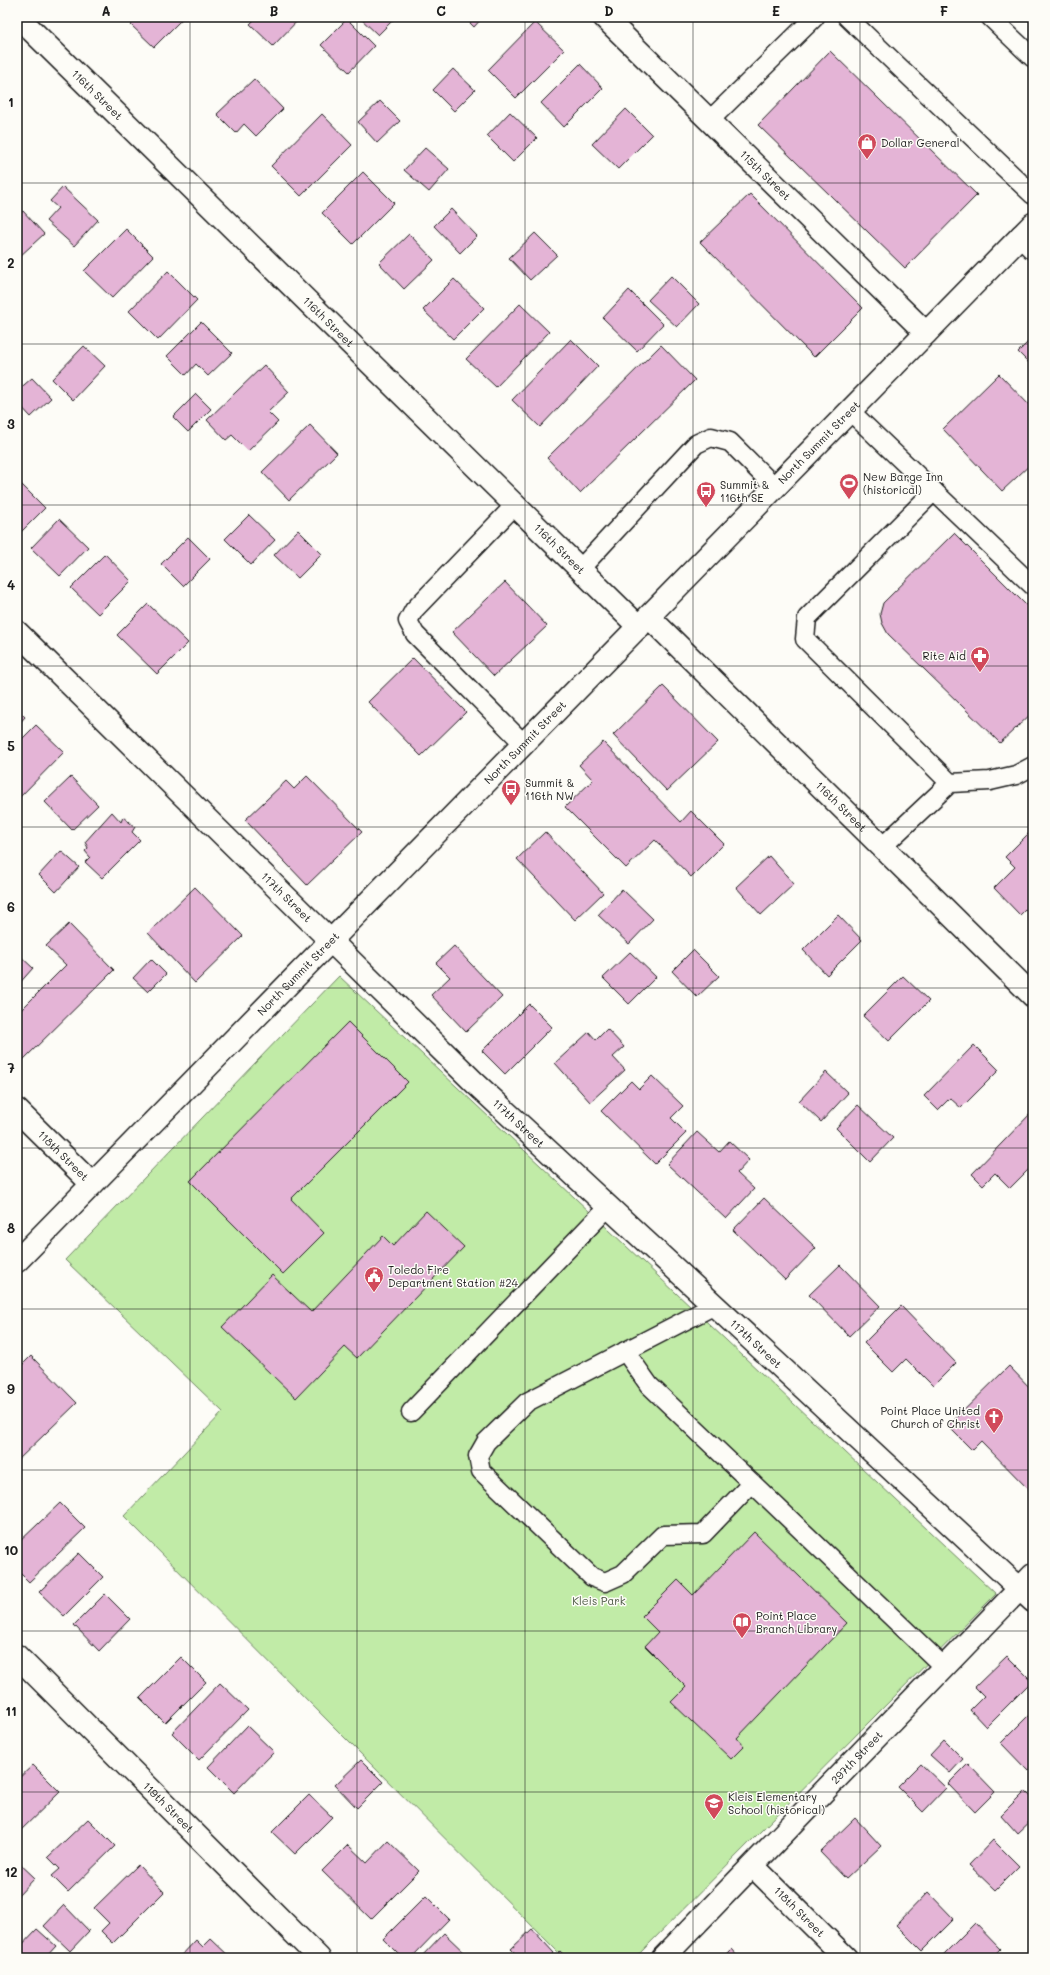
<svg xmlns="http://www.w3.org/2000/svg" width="1050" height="1975" viewBox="0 0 1050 1975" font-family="Mali,sans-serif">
<rect width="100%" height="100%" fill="#fdfcf7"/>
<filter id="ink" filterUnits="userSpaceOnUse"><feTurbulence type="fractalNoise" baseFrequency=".025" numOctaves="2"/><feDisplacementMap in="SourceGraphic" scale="8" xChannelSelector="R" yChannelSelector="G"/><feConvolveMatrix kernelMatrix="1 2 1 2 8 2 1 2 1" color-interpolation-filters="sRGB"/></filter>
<g filter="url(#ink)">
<!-- green -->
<polygon fill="#c1eba7" stroke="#6e8462" points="339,976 996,1594 635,1958 564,1958 124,1516 223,1412 65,1260"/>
<!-- building -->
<g fill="#e4b4d6" stroke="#1c1c1c">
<polygon points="138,17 184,17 154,47 131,25"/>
<polygon points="257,17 301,17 273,46 250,24"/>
<polygon points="359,17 396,17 378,35"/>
<polygon points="464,17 483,17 474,27"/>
<polygon points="347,19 374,46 349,72 321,45"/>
<polygon points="535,22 564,50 516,98 488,70"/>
<polygon points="830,51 977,195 905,268 758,125"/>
<polygon points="580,64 603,88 564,127 541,103"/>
<polygon points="453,69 475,90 454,111 433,90"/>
<polygon points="254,79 283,109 256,136 244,124 236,133 217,114"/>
<polygon points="380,101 400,121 377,143 358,122"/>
<polygon points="626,109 652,135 618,169 592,144"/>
<polygon points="510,112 537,138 513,162 487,136"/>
<polygon points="322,114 352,145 301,196 271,166"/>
<polygon points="425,148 449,169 429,192 404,170"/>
<polygon points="363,172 394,203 353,244 322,213"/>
<polygon points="63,187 98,220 74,246 46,221 58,208 50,201"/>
<polygon points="750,194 863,308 814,357 700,242"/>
<polygon points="451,209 477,236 460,253 434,226"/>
<polygon points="23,211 44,234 19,257 17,255 17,216"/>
<polygon points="126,229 153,256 112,298 84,271"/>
<polygon points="535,233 557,255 530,280 509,258"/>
<polygon points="409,234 434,260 404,289 379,263"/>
<polygon points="168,271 197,300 158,340 129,311"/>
<polygon points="671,276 699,304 677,327 648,300"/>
<polygon points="454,279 484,308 453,339 423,310"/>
<polygon points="629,290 663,324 637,351 603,318"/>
<polygon points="520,304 549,332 496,387 466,359"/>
<polygon points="201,322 232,353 208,376 196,364 186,375 167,356"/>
<polygon points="1033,337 1033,367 1018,352"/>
<polygon points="571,339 598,366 540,427 512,400"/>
<polygon points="661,345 695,380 580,493 547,458"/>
<polygon points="84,346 105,366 73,400 52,379"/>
<polygon points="264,365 289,392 268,412 278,422 248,451 232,435 226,440 207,420"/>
<polygon points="999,374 1033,409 1033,462 1002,491 943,429"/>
<polygon points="32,378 51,398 31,417 17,402 17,391"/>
<polygon points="196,394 211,409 188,432 173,417"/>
<polygon points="310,425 337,453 289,500 262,472"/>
<polygon points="17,480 45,508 17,536"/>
<polygon points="249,515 275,540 251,565 225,539"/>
<polygon points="59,519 88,547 60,576 31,548"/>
<polygon points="298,530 322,554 298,578 274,555"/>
<polygon points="954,533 1033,612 1033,712 1000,743 888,634 882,623 880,614 883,603"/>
<polygon points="188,537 210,559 183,586 161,564"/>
<polygon points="105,554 131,581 98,614 71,588"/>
<polygon points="505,582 547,626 494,676 452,632"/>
<polygon points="148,604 188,643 157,674 117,635"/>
<polygon points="413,658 466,712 421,756 368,702"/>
<polygon points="663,686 718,742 667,791 613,735"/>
<polygon points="17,709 25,717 17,726"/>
<polygon points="36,725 64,752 17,800 17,744"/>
<polygon points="603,742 681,822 691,811 724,844 691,877 655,840 626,868 565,807 593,780 579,765"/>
<polygon points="307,776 362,832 307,885 245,820 286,781 294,789"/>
<polygon points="71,777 98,805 72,830 45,802"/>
<polygon points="112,812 121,822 123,817 135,827 132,832 140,840 102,878 85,862 90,857 85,851 88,848 85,842"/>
<polygon points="1032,830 1033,902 1020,915 994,888 1015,867 1005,857"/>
<polygon points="545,832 603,893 575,920 517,859"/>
<polygon points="61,851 79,867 56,892 39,875"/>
<polygon points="769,856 794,884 761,915 736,887"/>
<polygon points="195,887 243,936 195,983 148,933"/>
<polygon points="622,889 653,919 629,944 598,915"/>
<polygon points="838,915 862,940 827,975 803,950"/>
<polygon points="69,924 114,970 19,1064 17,1063 17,1014 66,965 46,946"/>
<polygon points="454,946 502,997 466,1032 431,995 450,977 436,963"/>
<polygon points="693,950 719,976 697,997 672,971"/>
<polygon points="630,952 656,977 629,1004 603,978"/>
<polygon points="17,953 33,968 17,986"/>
<polygon points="151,959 166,974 148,992 133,978"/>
<polygon points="903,976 929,1001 889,1041 863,1016"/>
<polygon points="529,1004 552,1027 505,1074 482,1051"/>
<polygon points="348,1022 408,1082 291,1199 324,1233 283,1274 190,1181"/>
<polygon points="607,1029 624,1047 613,1057 625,1070 590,1102 555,1063 589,1032 596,1040"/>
<polygon points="974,1045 999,1070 961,1108 950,1098 938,1110 924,1096"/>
<polygon points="826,1072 848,1093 821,1122 799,1101"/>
<polygon points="652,1076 683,1106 671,1118 686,1133 655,1164 601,1111 631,1081 639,1089"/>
<polygon points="858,1105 893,1138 870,1162 836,1128"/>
<polygon points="1033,1111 1033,1165 1010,1188 995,1173 983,1185 972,1174"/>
<polygon points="697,1132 719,1152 729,1141 749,1160 737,1173 754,1189 726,1219 667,1164"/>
<polygon points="764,1198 816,1248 785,1280 733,1230"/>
<polygon points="426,1211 464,1247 357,1358 345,1347 296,1398 222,1327 272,1275 311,1312 383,1236 393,1246"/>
<polygon points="840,1265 880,1306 849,1336 809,1295"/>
<polygon points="901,1306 956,1363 933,1386 906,1359 893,1372 864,1343"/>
<polygon points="31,1356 77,1403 17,1461 17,1370"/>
<polygon points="1009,1366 1033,1391 1033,1494 981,1441 972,1450 948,1426"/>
<polygon points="60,1503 85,1528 29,1582 17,1570 17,1544"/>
<polygon points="754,1532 847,1623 737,1738 744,1746 731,1759 671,1702 686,1687 645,1646 658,1632 642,1616 678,1580 693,1595"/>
<polygon points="79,1553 103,1577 64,1616 39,1592"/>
<polygon points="105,1594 130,1619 99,1651 74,1625"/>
<polygon points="1007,1656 1032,1681 986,1727 970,1710 984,1696 975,1687"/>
<polygon points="181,1657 206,1682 165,1723 140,1698"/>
<polygon points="220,1683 248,1710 199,1760 172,1733"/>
<polygon points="1033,1711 1033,1766 1028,1771 1001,1743"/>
<polygon points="247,1726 274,1752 234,1793 208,1767"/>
<polygon points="944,1740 963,1759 950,1773 930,1755"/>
<polygon points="361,1760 383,1782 357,1808 335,1785"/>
<polygon points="921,1764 946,1788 923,1812 898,1787"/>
<polygon points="968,1764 995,1792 975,1812 948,1784"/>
<polygon points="33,1765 60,1792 17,1834 17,1780"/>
<polygon points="1025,1791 1033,1799 1033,1818 1017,1833 1001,1815"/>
<polygon points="309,1795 332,1817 295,1854 272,1832"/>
<polygon points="855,1818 881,1846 846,1879 820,1852"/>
<polygon points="88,1819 115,1846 68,1892 52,1876 60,1869 48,1857"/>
<polygon points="993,1840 1019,1866 995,1890 969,1865"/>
<polygon points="388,1841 419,1871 371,1919 322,1871 348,1845 367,1863"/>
<polygon points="17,1861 35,1878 17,1897"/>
<polygon points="138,1865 164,1892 113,1943 101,1931 109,1923 94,1908"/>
<polygon points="928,1892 954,1919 922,1951 896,1925"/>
<polygon points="426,1896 449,1919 411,1958 402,1958 383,1939"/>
<polygon points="64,1905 89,1931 70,1951 44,1926"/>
<polygon points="975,1923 1000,1949 991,1958 940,1958"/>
<polygon points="37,1929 56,1946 45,1958 25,1958 17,1950"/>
<polygon points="532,1929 554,1953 549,1958 520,1958 511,1949"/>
<polygon points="444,1933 469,1957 420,1958"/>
<polygon points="211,1939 231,1958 179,1958 196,1940 203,1947"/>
<polygon points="731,1949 739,1958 722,1958"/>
<polygon points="560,1951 567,1958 554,1958"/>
</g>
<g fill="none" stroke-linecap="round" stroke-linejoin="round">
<defs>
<g id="lane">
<polyline points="847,17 1033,195"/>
<polyline points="990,17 1033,58"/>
<polyline points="709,121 815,17"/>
<polyline points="850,411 1033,586"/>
<polyline points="934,491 807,618 805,639 950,783"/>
<polyline points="515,505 414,610 408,621 415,634 524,744"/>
<polyline points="580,569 696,444 711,437 730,442 775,487"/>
<polyline points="882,847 950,783 990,781 1016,775 1033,766"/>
<polyline points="715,1305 527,1402 486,1442 478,1456 481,1471 592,1577 605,1582 623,1574 663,1535 703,1534 752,1483 944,1667"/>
<polyline points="625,1351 649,1385 752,1483"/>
<polyline points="411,1412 609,1206"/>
</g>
<g id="street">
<path id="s1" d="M18,17L639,627"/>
<path id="s2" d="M604,17L926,333"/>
<polyline points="1021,236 1033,248"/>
<path id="s3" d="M649,617L1033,996"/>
<path id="s4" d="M17,632L475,1083L1033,1601"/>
<path id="s5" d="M17,1110L92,1184"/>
<path id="s6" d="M17,1656L319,1958"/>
<path id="s7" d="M753,1866L846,1958"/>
<path id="s8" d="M663,1958L1033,1575"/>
</g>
<g id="secondary">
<path id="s9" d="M17,1261L1033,224"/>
</g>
</defs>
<!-- lane casing -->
<use href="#lane" stroke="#1c1c1c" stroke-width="21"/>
<!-- street casing -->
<use href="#street" stroke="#1c1c1c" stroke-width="25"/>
<!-- secondary casing -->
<use href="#secondary" stroke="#1c1c1c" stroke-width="25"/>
<!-- lane -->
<use href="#lane" stroke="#fdfcf7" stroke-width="18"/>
<!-- street -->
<use href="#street" stroke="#fdfcf7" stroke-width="22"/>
<!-- secondary -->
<use href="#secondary" stroke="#fdfcf7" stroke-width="22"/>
</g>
</g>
<!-- grid -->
<path fill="none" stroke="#1c1c1c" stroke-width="1" stroke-opacity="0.55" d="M190,17V1958M357,17V1958M525,17V1958M693,17V1958M860,17V1958M17,183H1033M17,344H1033M17,505H1033M17,666H1033M17,827H1033M17,988H1033M17,1148H1033M17,1309H1033M17,1470H1033M17,1631H1033M17,1792H1033"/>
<!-- icons -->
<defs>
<symbol id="shop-pin" viewBox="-11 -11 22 30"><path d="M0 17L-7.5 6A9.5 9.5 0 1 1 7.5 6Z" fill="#d1495b" stroke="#fdfcf7"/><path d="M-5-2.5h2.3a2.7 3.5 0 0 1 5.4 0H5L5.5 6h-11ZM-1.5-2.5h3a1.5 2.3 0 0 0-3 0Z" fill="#fff"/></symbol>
<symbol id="stadium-pin" viewBox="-11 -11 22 30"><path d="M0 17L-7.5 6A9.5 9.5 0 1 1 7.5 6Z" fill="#d1495b" stroke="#fdfcf7"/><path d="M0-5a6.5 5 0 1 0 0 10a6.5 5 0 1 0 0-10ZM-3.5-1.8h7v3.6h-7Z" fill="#fff"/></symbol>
<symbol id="bus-pin" viewBox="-11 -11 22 30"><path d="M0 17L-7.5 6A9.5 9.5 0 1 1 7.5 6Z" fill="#d1495b" stroke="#fdfcf7"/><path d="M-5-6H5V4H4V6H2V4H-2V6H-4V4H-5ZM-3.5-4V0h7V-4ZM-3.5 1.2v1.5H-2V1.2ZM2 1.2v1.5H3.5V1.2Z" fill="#fff"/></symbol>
<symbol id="pharmacy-pin" viewBox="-11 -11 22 30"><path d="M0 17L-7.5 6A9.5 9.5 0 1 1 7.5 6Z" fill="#d1495b" stroke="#fdfcf7"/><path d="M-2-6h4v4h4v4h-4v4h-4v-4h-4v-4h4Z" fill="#fff"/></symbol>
<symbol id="civic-pin" viewBox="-11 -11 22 30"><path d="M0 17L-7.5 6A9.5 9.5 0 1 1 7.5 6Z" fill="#d1495b" stroke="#fdfcf7"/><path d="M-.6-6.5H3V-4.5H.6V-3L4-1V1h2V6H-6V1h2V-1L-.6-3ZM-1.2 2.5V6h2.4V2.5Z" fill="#fff"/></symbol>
<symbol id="church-pin" viewBox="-11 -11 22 30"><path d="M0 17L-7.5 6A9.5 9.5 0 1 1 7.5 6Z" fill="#d1495b" stroke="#fdfcf7"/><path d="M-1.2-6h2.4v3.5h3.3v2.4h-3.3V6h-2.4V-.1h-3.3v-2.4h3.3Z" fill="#fff"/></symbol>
<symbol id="library-pin" viewBox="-11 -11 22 30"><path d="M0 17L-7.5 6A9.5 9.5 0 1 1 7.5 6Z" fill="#d1495b" stroke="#fdfcf7"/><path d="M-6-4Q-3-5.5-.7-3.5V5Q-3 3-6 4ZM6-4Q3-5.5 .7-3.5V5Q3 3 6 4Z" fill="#fff"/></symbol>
<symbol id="school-pin" viewBox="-11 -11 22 30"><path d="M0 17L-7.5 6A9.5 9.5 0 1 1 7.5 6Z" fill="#d1495b" stroke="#fdfcf7"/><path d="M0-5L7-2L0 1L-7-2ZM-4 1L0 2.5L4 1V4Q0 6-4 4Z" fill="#fff"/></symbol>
</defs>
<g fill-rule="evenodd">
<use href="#shop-pin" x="856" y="132" width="22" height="30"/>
<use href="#stadium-pin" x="838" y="472" width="22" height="30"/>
<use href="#bus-pin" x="695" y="480" width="22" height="30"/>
<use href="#pharmacy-pin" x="969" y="645" width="22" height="30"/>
<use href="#bus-pin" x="500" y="778" width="22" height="30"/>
<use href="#civic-pin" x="363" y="1265" width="22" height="30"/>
<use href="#church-pin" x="983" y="1406" width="22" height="30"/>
<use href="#library-pin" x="731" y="1611" width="22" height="30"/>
<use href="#school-pin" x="703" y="1792" width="22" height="30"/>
</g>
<g text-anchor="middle" stroke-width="3" stroke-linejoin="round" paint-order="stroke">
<!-- street labels -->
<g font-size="11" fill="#1c1c1c" stroke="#fdfcf7">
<text dy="4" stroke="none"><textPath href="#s1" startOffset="111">116th Street</textPath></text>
<text dy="4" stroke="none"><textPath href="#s2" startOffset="226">115th Street</textPath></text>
<text dy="4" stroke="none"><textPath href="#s1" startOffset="435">116th Street</textPath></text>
<text dy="4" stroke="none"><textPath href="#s9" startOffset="1146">North Summit Street</textPath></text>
<text dy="4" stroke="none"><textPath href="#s1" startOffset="759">116th Street</textPath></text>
<text dy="4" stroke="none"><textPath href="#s9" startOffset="726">North Summit Street</textPath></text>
<text dy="4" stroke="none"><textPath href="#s3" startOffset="270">116th Street</textPath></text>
<text dy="4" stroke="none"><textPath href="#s4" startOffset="378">117th Street</textPath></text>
<text dy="4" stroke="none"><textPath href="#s9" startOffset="402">North Summit Street</textPath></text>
<text dy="4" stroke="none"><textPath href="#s4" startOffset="702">117th Street</textPath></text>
<text dy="4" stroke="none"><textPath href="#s5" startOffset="65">118th Street</textPath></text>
<text dy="4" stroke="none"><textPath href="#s4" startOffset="1026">117th Street</textPath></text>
<text dy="4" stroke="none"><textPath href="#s8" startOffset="279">297th Street</textPath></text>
<text dy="4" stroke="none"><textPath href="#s6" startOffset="214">119th Street</textPath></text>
<text dy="4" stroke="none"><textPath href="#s7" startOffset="65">118th Street</textPath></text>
</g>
<!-- poi labels -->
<g font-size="11" fill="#1c1c1c" stroke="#fdfcf7" text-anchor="start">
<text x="881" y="147">Dollar General</text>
<text x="863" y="481">New Barge Inn<tspan x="863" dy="13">(historical)</tspan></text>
<text x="720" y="489">Summit &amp;<tspan x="720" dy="13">116th SE</tspan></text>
<text x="966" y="660" text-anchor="end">Rite Aid</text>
<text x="525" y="787">Summit &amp;<tspan x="525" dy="13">116th NW</tspan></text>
<text x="388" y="1274">Toledo Fire<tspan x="388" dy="13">Department Station #24</tspan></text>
<text x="980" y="1415" text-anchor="end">Point Place United<tspan x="980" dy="13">Church of Christ</tspan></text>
<text x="756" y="1620">Point Place<tspan x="756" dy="13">Branch Library</tspan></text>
<text x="728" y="1801">Kleis Elementary<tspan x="728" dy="13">School (historical)</tspan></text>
</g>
<!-- park labels -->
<g font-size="11" fill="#4e5a46" stroke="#fdfcf7">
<text x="599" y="1605">Kleis Park</text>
</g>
</g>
<!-- margin -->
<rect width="1050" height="1975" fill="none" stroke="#fdfcf7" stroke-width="44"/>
<rect x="22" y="22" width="1006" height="1931" fill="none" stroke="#1c1c1c" stroke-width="1.5"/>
<g font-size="13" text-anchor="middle" font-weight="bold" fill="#1c1c1c">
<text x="106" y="16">A</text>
<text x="274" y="16">B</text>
<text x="441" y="16">C</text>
<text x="609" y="16">D</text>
<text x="776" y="16">E</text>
<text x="944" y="16">F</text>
<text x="11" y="107">1</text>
<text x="11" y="268">2</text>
<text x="11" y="429">3</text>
<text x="11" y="590">4</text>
<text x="11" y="751">5</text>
<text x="11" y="912">6</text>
<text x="11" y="1073">7</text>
<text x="11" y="1233">8</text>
<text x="11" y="1394">9</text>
<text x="11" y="1555">10</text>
<text x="11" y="1716">11</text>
<text x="11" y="1877">12</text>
</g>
</svg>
